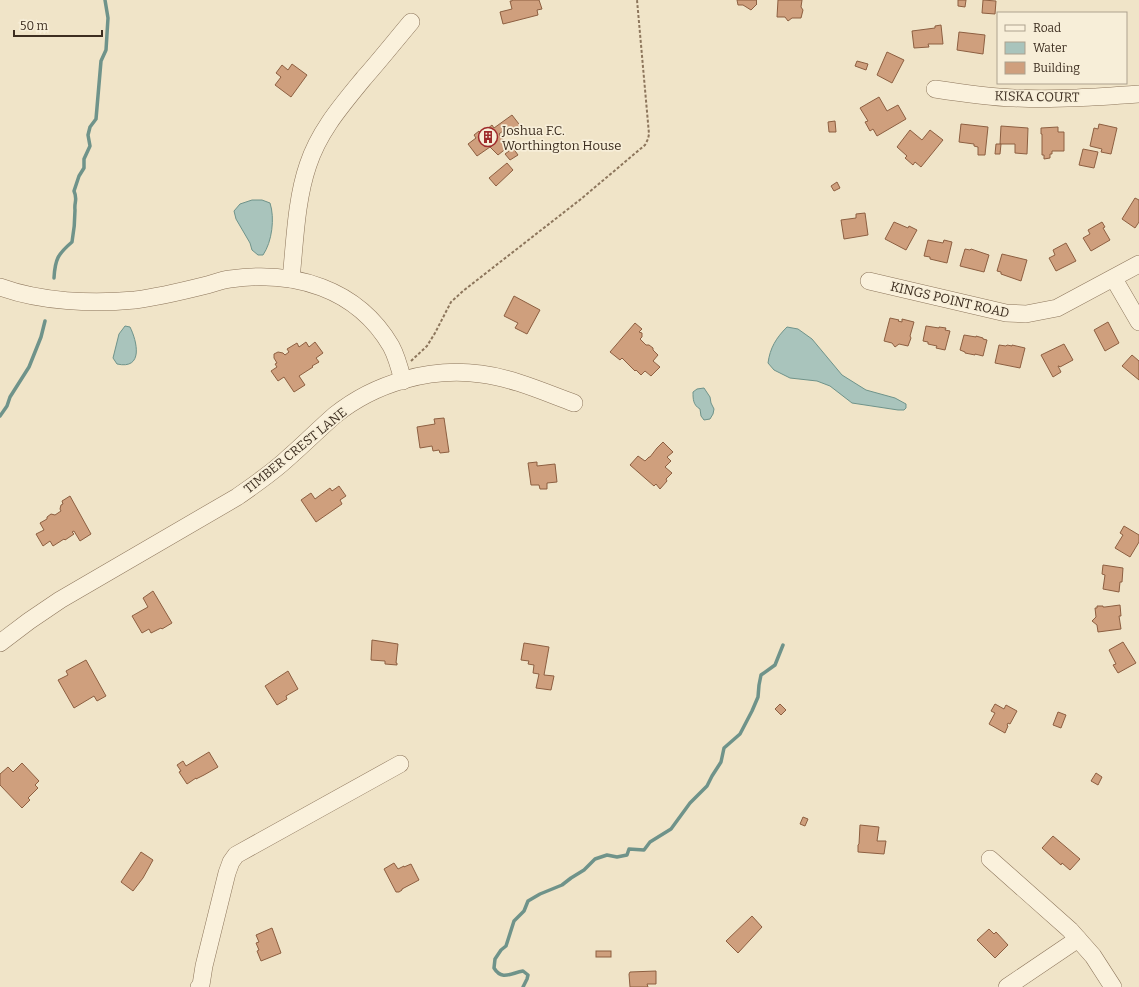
<svg xmlns="http://www.w3.org/2000/svg" width="1139" height="987" viewBox="0 0 1139 987" font-family="Bitter,serif">
<rect width="100%" height="100%" fill="#f0e4c8"/>
<!-- water -->
<g fill="#a9c4bc" stroke="#6f938a">
<path d="M252,200H262L270,203C275,218 272,242 263,255H258L252,250L250,243L236,219L234,211L240,204Z"/>
<path d="M125,326L130,327C137,341 144,370 117,364L113,358L119,334Z"/>
<path d="M787,327L798,329L812,339L842,375L866,390L895,398L906,404V408L904,410H898L852,403L830,386L817,381L790,378L774,370L768,363C770,348 776,338 787,327Z"/>
<path d="M704,388L710,397L711,403L714,409L713,414L710,419L704,420L701,416L700,409C693,405 693,399 693,392L697,389Z"/>
</g>
<g fill="none" stroke-linecap="round" stroke-linejoin="round">
<!-- stream -->
<g stroke="#6f938a" stroke-width="3.5">
<path d="M54,278C55,259 58,254 72,242C74,231 75,221 75,210C74,201 78,200 74,191L79,176L84,168V159L90,146L88,135L90,127L96,119L101,61L106,50L108,18L105,0"/>
<polyline points="0,416 7,406 10,397 29,367 41,337 45,321"/>
<path d="M523,987L527,979L528,975L523,971C511,973 502,981 494,968L495,959L501,950L506,946L514,921L524,911L528,901L540,894L562,885L571,878L584,870L595,859L607,855L617,857L627,855L629,849L644,850L650,842L671,829L690,803L707,786L712,776L721,762L724,748L740,734L752,711L758,697L759,685L761,675L775,665L783,645"/>
</g>
</g>
<!-- building -->
<g fill="#cf9f7d" stroke="#8d5f41">
<polygon points="512,0 539,0 542,9 537,10 538,15 503,24 500,12 512,9 510,1 512,1"/>
<polygon points="737,0 757,0 756,1 757,2 756,3 757,4 751,10 743,5 738,5"/>
<polygon points="778,0 802,0 801,7 803,10 801,18 792,18 788,21 785,17 777,17"/>
<polygon points="958,0 966,0 965,7 958,6"/>
<polygon points="983,0 996,1 995,14 982,13"/>
<polygon points="941,25 943,44 928,44 929,47 914,48 912,31 935,28 935,26"/>
<polygon points="959,32 985,35 983,54 957,50"/>
<polygon points="887,52 904,60 892,83 877,75"/>
<polygon points="857,61 868,64 866,70 855,66"/>
<polygon points="292,64 307,75 291,97 275,85 281,77 276,73 282,65 288,70"/>
<polygon points="879,97 887,111 898,105 906,119 877,136 873,129 870,131 865,122 868,121 860,108"/>
<polygon points="512,115 522,128 513,135 508,127 499,134 508,147 498,155 490,147 477,156 468,144 476,138 474,135 479,131 481,134 492,125 494,128"/>
<polygon points="835,121 836,132 829,132 828,122"/>
<polygon points="961,124 988,127 985,155 978,155 978,147 974,146 974,144 959,142"/>
<polygon points="1099,124 1117,128 1111,154 1101,152 1102,149 1090,146 1094,128 1098,129"/>
<polygon points="1001,126 1028,128 1027,154 1015,153 1015,144 1000,144"/>
<polygon points="1058,127 1058,132 1064,132 1064,151 1052,151 1052,154 1050,154 1050,158 1044,159 1044,155 1042,155 1042,134 1041,134 1041,128"/>
<polygon points="910,130 922,140 930,130 943,140 921,167 915,162 913,165 905,158 907,156 897,147"/>
<polygon points="996,144 1001,144 1000,154 995,154"/>
<polygon points="513,148 518,155 510,160 505,154"/>
<polygon points="1083,149 1098,152 1094,168 1079,165"/>
<polygon points="507,163 513,170 496,186 489,178"/>
<polygon points="837,182 840,188 834,191 831,186"/>
<polygon points="1135,198 1139,200 1139,222 1135,228 1122,219"/>
<polygon points="865,213 868,235 844,239 841,220 856,218 856,214"/>
<polygon points="894,222 908,228 909,226 917,230 906,250 885,239"/>
<polygon points="1102,222 1105,227 1103,228 1110,240 1091,251 1083,238 1090,234 1088,230"/>
<polygon points="928,240 943,243 944,240 952,242 947,263 930,259 930,257 924,256"/>
<polygon points="1066,243 1076,261 1056,271 1049,258 1055,255 1053,250"/>
<polygon points="965,249 970,250 971,249 989,255 984,272 960,266"/>
<polygon points="1002,254 1027,260 1021,281 1001,274 1001,272 997,271"/>
<polygon points="514,296 540,310 527,334 515,328 518,323 504,316"/>
<polygon points="890,318 899,320 898,321 902,322 902,319 914,322 910,336 911,338 908,346 899,344 895,347 892,343 884,341"/>
<polygon points="1108,322 1119,343 1105,351 1094,330"/>
<polygon points="635,323 642,329 639,332 642,333 642,337 640,339 646,345 649,345 653,348 653,350 658,355 653,361 660,367 651,376 645,371 641,375 636,370 635,371 622,358 620,360 610,352"/>
<polygon points="926,326 939,328 939,327 946,328 945,330 950,331 945,350 936,348 937,346 928,344 928,342 923,341"/>
<polygon points="964,335 976,337 976,336 983,338 983,339 987,340 983,356 975,354 975,355 965,353 965,352 960,350"/>
<polygon points="306,342 309,347 315,342 323,353 316,358 319,362 312,366 313,367 299,376 305,385 294,392 284,377 278,381 271,371 277,367 275,364 277,363 274,358 274,354 278,352 283,353 285,355 289,352 287,349 297,343 299,347"/>
<polygon points="1064,344 1073,360 1060,367 1059,366 1058,366 1061,372 1053,377 1041,355"/>
<polygon points="999,345 1006,346 1007,345 1012,346 1012,345 1025,348 1020,368 995,363"/>
<polygon points="1132,355 1139,361 1139,380 1122,366"/>
<polygon points="444,418 449,452 440,453 439,450 433,451 432,446 420,448 417,427 435,424 434,419"/>
<polygon points="663,442 673,452 667,457 671,461 665,467 672,473 666,479 667,481 660,489 656,484 654,486 630,465 638,456 645,461 649,457 650,457 657,448"/>
<polygon points="537,462 537,466 555,464 557,482 547,483 547,489 540,489 539,485 531,485 528,463"/>
<polygon points="339,486 346,496 340,500 342,504 316,522 301,500 311,493 315,499 330,488 332,491"/>
<polygon points="70,496 91,534 80,541 74,531 72,532 74,534 65,540 64,539 53,546 50,541 43,546 36,534 44,530 40,523 47,519 47,517 51,514 55,515 61,511 60,509 61,505 63,504 62,501"/>
<polygon points="1124,526 1139,535 1139,542 1130,557 1115,548 1123,535 1120,533"/>
<polygon points="1103,565 1123,568 1122,582 1120,582 1119,592 1103,589 1105,575 1102,574"/>
<polygon points="153,591 172,623 162,629 161,628 151,633 149,629 142,633 132,616 148,607 143,598"/>
<polygon points="1120,605 1121,616 1119,616 1121,629 1098,632 1097,625 1092,621 1096,617 1095,608 1097,608 1097,606 1103,606 1103,607 1105,607"/>
<polygon points="372,640 398,644 396,663 397,663 397,665 385,664 385,661 371,660"/>
<polygon points="1123,642 1136,663 1118,673 1113,665 1116,664 1109,650"/>
<polygon points="524,643 549,647 544,675 554,676 551,690 536,688 539,674 533,673 534,665 528,664 529,661 521,660"/>
<polygon points="86,660 106,696 97,701 94,696 74,708 58,680 68,675 66,671"/>
<polygon points="288,671 298,689 286,696 287,699 277,705 265,686"/>
<polygon points="780,704 786,710 781,715 775,709"/>
<polygon points="995,704 1004,709 1006,705 1017,711 1010,724 1008,723 1007,725 1008,726 1005,733 989,724 995,713 991,711"/>
<polygon points="1058,712 1066,715 1061,728 1053,725"/>
<polygon points="209,752 218,767 204,775 196,779 196,778 187,784 179,772 181,771 177,765 183,761 186,766"/>
<polygon points="22,763 39,781 35,785 38,788 28,798 30,800 22,808 0,785 0,774 8,767 13,772"/>
<polygon points="1096,773 1102,777 1098,785 1091,781"/>
<polygon points="803,817 808,819 805,826 800,824"/>
<polygon points="860,825 879,827 877,841 886,841 884,854 858,852 858,845 859,844"/>
<polygon points="1053,836 1080,859 1070,870 1062,863 1061,865 1042,848"/>
<polygon points="141,852 153,860 143,878 133,891 121,882"/>
<polygon points="394,863 398,869 404,866 404,867 411,864 419,880 402,889 402,890 399,892 396,892 384,869"/>
<polygon points="752,916 762,927 738,953 726,941"/>
<polygon points="272,928 281,953 261,961 257,951 259,950 256,943 259,942 256,935"/>
<polygon points="989,929 994,934 996,932 1008,945 995,958 977,940"/>
<rect x="596" y="951" width="15" height="6"/>
<polygon points="656,971 656,984 647,984 648,987 630,987 629,974 630,972"/>
</g>
<g fill="none" stroke-linecap="round" stroke-linejoin="round">
<defs>
<g id="minor">
<path d="M935,89C961,93 988,97 1014,98C1055,100 1098,97 1139,94"/>
<path d="M291,279C295,241 296,200 308,165C319,131 342,105 364,78C380,60 395,41 411,22"/>
<polyline points="1114,279 1139,322"/>
<polyline points="869,281 1006,313 1026,314 1057,308 1139,264"/>
<path d="M0,287C41,302 92,304 135,300C159,297 183,291 207,285C214,283 222,280 230,279C294,270 357,288 391,346C397,357 400,369 403,381"/>
<path d="M0,643L29,621L60,600L237,497C254,485 272,473 288,458C304,444 319,429 335,415C375,383 430,367 481,374C513,378 544,392 574,403"/>
<polyline points="990,859 1070,930 1093,956 1113,987"/>
<polyline points="199,987 201,985 204,966 227,873 231,862 236,855 400,764"/>
<polyline points="1007,987 1078,939"/>
</g>
</defs>
<!-- minor casing -->
<use href="#minor" stroke="#8d765c" stroke-width="18"/>
<!-- path -->
<polyline stroke="#8d765c" stroke-width="2" stroke-dasharray="3 2" stroke-linecap="butt" points="411,361 427,346 435,333 451,302 463,291 581,199 645,145 648,139 649,134 637,0"/>
<!-- minor -->
<use href="#minor" stroke="#faf1dc" stroke-width="17"/>
</g>
<!-- icons -->
<defs>
<symbol id="building-ring" viewBox="-11 -11 22 22"><circle r="9.5" fill="#f7eed8" stroke="#9e2a2b" stroke-width="1.5"/><path d="M-4-6H4V6H1V3H-1V6H-4ZM-2.5-4.3h1.7v1.8h-1.7ZM.8-4.3h1.7v1.8H.8ZM-2.5-1h1.7V.8h-1.7ZM.8-1h1.7V.8H.8Z" fill="#9e2a2b"/></symbol>
</defs>
<g fill-rule="evenodd">
<use href="#building-ring" x="477" y="126" width="22" height="22"/>
</g>
<g text-anchor="middle" stroke-width="3.5" stroke-linejoin="round" paint-order="stroke">
<!-- street labels -->
<g font-size="13" fill="#3d2e20" stroke="#f7eed8">
<text transform="translate(1037 96) rotate(1)" y="5">KISKA COURT</text>
<text transform="translate(950 299) rotate(13)" y="5">KINGS POINT ROAD</text>
<text transform="translate(295 450) rotate(-39)" y="5">TIMBER CREST LANE</text>
</g>
<!-- poi labels -->
<g font-size="13" fill="#3d2e20" stroke="#f7eed8" text-anchor="start">
<text x="502" y="135">Joshua F.C.<tspan x="502" dy="15">Worthington House</tspan></text>
</g>
</g>
<!-- legend -->
<rect x="997" y="12" width="130" height="72" fill="#f7eed8" stroke="#ada18e"/>
<rect x="1005" y="25" width="20" height="6" fill="#faf1dc" stroke="#ada18e"/>
<text x="1033" y="32" font-size="12" fill="#3d2e20">Road</text>
<rect x="1005" y="42" width="20" height="12" fill="#a9c4bc" stroke="#ada18e"/>
<text x="1033" y="52" font-size="12" fill="#3d2e20">Water</text>
<rect x="1005" y="62" width="20" height="12" fill="#cf9f7d" stroke="#ada18e"/>
<text x="1033" y="72" font-size="12" fill="#3d2e20">Building</text>
<!-- scale -->
<path d="M14 30v6h88v-6" fill="none" stroke="#3d2e20" stroke-width="2"/>
<text x="20" y="30" font-size="12" fill="#3d2e20" stroke="#f7eed8" stroke-width="3" paint-order="stroke">50 m</text>
</svg>
